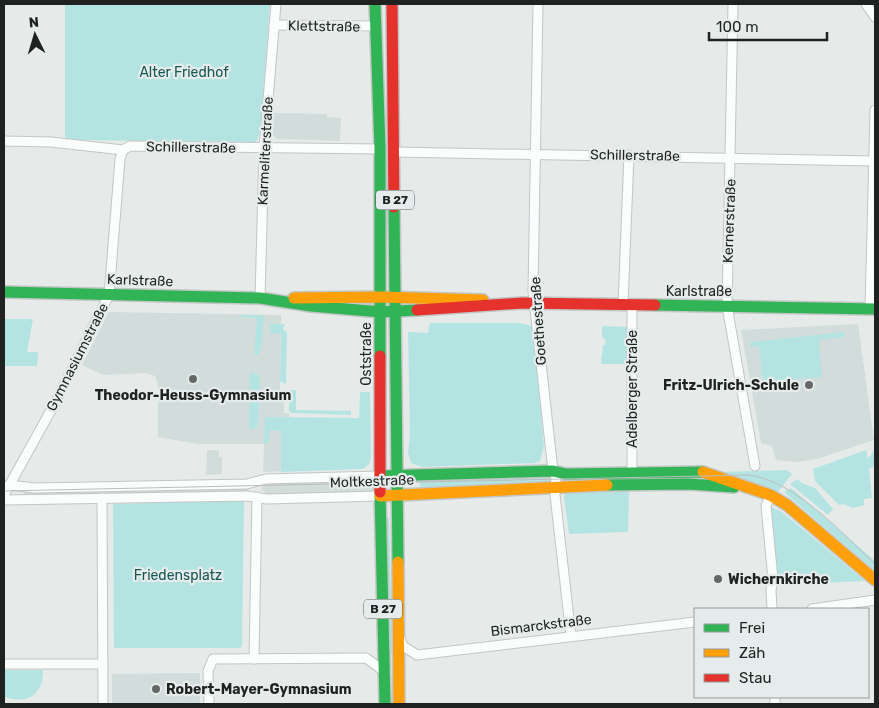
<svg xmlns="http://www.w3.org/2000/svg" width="879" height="708" viewBox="0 0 879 708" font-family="Rubik,sans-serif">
<rect width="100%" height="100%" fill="#e6ebea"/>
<!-- built -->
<g fill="#d2dcdb">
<polygon points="274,113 327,114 327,117 341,118 340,141 277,139 273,136"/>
<polygon points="109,312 281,315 280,392 284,392 284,413 289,413 289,471 263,472 264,444 198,444 158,437 158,384 155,376 146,373 103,375 82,365"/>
<polygon points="858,324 874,440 817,459 796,462 776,460 772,446 761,443 741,330"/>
<polygon points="207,450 219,450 219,457 222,457 222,474 206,475"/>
<polygon points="372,479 376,483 375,489 370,492 267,495 261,489 264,482"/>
<polygon points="249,487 249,492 21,499 26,490"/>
<polygon points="200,673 200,704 112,704 112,674"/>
</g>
<!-- green -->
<g fill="#b4e4e2">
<polygon points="65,4 270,4 260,133 256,142 65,140"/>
<polygon points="242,315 261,315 264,317 261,348 258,355 254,355 257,318 239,317"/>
<polygon points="4,319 33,319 27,352 38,352 37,366 5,366 4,393"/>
<polygon points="430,323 518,323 533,326 544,446 540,461 534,463 422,467 411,463 408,453 410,436 408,332 428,333"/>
<polygon points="270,324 285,324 283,329 287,333 286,384 280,381 281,334 270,333"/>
<polygon points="602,326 628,327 629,364 601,364 603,345 605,345 606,340 602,337"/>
<polygon points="845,332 845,337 819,340 822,377 763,382 759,346 751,347 750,342"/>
<polygon points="250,372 260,375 258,427 249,430"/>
<polygon points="289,390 296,390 296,410 351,411 351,415 291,413 289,411"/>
<polygon points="360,392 370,392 371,457 369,464 363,469 281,472 281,431 269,430 269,443 264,443 265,417 359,418"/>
<polygon points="875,449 875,467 869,468 872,498 864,499 864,505 853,508 843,504 839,505 815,481 813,469 866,450 868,459"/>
<polygon points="787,470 792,474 777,493 718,472"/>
<polygon points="547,475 551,481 550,485 420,491 420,478"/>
<polygon points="797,479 802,483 815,488 833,509 828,515 790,484"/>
<polygon points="791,488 875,561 875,571 784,492"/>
<polygon points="629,489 628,532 569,534 564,497 567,491"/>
<polygon points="244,500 242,646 240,648 114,648 113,504"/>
<polygon points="771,507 782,512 865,581 778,585"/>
<polygon points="386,518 389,518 391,596 395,654 389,654"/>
<path d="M4,670H43C43,696 27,704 4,697Z"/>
</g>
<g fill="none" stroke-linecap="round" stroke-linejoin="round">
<defs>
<g id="street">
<polyline points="538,4 533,291 553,471 556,478 555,495 571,636"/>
<polyline points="733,4 727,306 755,466"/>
<polyline points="866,4 875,17"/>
<polyline points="274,25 375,26"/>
<polyline points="4,141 51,142 123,150 130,146 380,149"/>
<polyline points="395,152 875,161"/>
<polyline points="260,298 264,148 276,4"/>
<polyline points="623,305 629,155"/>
<polyline points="870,309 875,110"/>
<polyline points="632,473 632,305"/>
<polyline points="9,485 35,488 247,484 266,479 380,476"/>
<polyline points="4,495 55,403 109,295 120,159 123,150"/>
<polyline points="770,495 766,506 773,579 771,590 772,609"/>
<polyline points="102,498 103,704"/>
<polyline points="4,500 247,496 267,499 380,496"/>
<polyline points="812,609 875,600"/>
<polyline points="400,638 403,646 417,655 695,622"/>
<polyline points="254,659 257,497"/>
<polyline points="4,664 103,664"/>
<polyline points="775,697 775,704"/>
<polyline points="209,704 208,671 213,659 366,658 385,672"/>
</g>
<g id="fast">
<polyline points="375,4 380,149 380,356"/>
<polyline points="394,207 398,562"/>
<polyline points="4,292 260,298 311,306 381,312 417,310"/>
<polyline points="655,305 875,309"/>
<polyline points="380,476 553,471 566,474 703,472"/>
<polyline points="607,485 688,484 734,487"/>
<polyline points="380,492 385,704"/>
</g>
<g id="slow">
<polyline points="294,298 381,297 483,300"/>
<polyline points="703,472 770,495 787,505 875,580"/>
<polyline points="380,496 607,485"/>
<polyline points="398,562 399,704"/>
</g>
<g id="jam">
<polyline points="392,4 394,207"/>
<polyline points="417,310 522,303 655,305"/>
<polyline points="380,356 380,492"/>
</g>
</defs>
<!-- street casing -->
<use href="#street" stroke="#c2c6c5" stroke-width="11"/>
<!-- fast casing -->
<use href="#fast" stroke="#c2c6c5" stroke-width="14"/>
<!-- slow casing -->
<use href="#slow" stroke="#c2c6c5" stroke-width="14"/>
<!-- jam casing -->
<use href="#jam" stroke="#c2c6c5" stroke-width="14"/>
<!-- street -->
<use href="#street" stroke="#fbfcfc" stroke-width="9"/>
<!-- fast -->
<use href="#fast" stroke="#30b455" stroke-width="11"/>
<!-- slow -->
<use href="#slow" stroke="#ff9f0a" stroke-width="11"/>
<!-- jam -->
<use href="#jam" stroke="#e5322d" stroke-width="11"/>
<!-- tram -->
<path stroke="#bcbdbd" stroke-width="1" d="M4,491L749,475C795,481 842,533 875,564"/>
</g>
<!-- markers -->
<g fill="#656867" stroke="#e5eceb" stroke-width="2">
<circle cx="193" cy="379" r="5"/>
<circle cx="809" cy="385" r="5"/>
<circle cx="718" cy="579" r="5"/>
<circle cx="156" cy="689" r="5"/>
</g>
<g text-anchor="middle" stroke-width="4.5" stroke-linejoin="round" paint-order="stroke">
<!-- shield labels -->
<g fill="#e5eceb" stroke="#5a5f5e" stroke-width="1">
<rect x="376" y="190.5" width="38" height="19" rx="4"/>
<rect x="364" y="599.5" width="38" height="19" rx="4"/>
</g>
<g font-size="12" font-weight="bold" fill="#1f2221">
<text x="395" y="204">B 27</text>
<text x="383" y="613">B 27</text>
</g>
<!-- street labels -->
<g font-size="14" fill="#1f2221" stroke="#e5eceb">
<text transform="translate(324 26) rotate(1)" y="5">Klettstraße</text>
<text transform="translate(191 147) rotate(1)" y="5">Schillerstraße</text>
<text transform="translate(265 151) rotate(-87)" y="5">Karmeliterstraße</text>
<text transform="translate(635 155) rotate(1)" y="5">Schillerstraße</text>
<text transform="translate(729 221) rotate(-88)" y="5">Kernerstraße</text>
<text transform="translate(140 280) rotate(2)" y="5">Karlstraße</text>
<text x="699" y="296">Karlstraße</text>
<text transform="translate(538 321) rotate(-94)" y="5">Goethestraße</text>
<text transform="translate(366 354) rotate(-90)" y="5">Oststraße</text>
<text transform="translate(77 357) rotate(-63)" y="5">Gymnasiumstraße</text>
<text transform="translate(632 389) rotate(-90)" y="5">Adelberger Straße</text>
<text transform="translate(372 481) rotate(-2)" y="5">Moltkestraße</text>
<text transform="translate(541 625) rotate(-7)" y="5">Bismarckstraße</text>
</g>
<!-- park labels -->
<g font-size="14" fill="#175755" stroke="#e5eceb">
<text x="184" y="77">Alter Friedhof</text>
<text x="178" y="580">Friedensplatz</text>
</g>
<!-- poi labels -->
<g font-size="14" font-weight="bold" fill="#1f2221" stroke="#e5eceb" text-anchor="start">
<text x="799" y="390" text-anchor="end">Fritz-Ulrich-Schule</text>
<text x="193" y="400" text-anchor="middle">Theodor-Heuss-Gymnasium</text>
<text x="728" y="584">Wichernkirche</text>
<text x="166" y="694">Robert-Mayer-Gymnasium</text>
</g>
</g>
<!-- border -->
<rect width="879" height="708" fill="none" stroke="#1f2221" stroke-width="10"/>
<!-- legend -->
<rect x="694" y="608" width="175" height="90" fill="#e5eceb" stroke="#969b9a"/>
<rect x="704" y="624" width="25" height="8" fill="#30b455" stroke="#969b9a"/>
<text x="739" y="633" font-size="15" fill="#1f2221">Frei</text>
<rect x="704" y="649" width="25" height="8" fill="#ff9f0a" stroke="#969b9a"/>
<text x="739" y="658" font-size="15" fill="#1f2221">Zäh</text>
<rect x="704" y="674" width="25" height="8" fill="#e5322d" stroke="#969b9a"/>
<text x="739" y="683" font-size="15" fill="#1f2221">Stau</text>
<!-- north arrow -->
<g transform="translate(35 35) rotate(355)" stroke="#e5eceb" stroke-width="4" paint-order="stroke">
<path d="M0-4L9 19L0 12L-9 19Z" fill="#1f2221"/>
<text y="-8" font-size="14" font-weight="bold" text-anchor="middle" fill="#1f2221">N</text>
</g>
<!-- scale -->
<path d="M709 32v8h118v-8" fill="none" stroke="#1f2221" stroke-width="2.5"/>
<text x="716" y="32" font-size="15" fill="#1f2221" stroke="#e5eceb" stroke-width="4" paint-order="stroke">100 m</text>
</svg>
